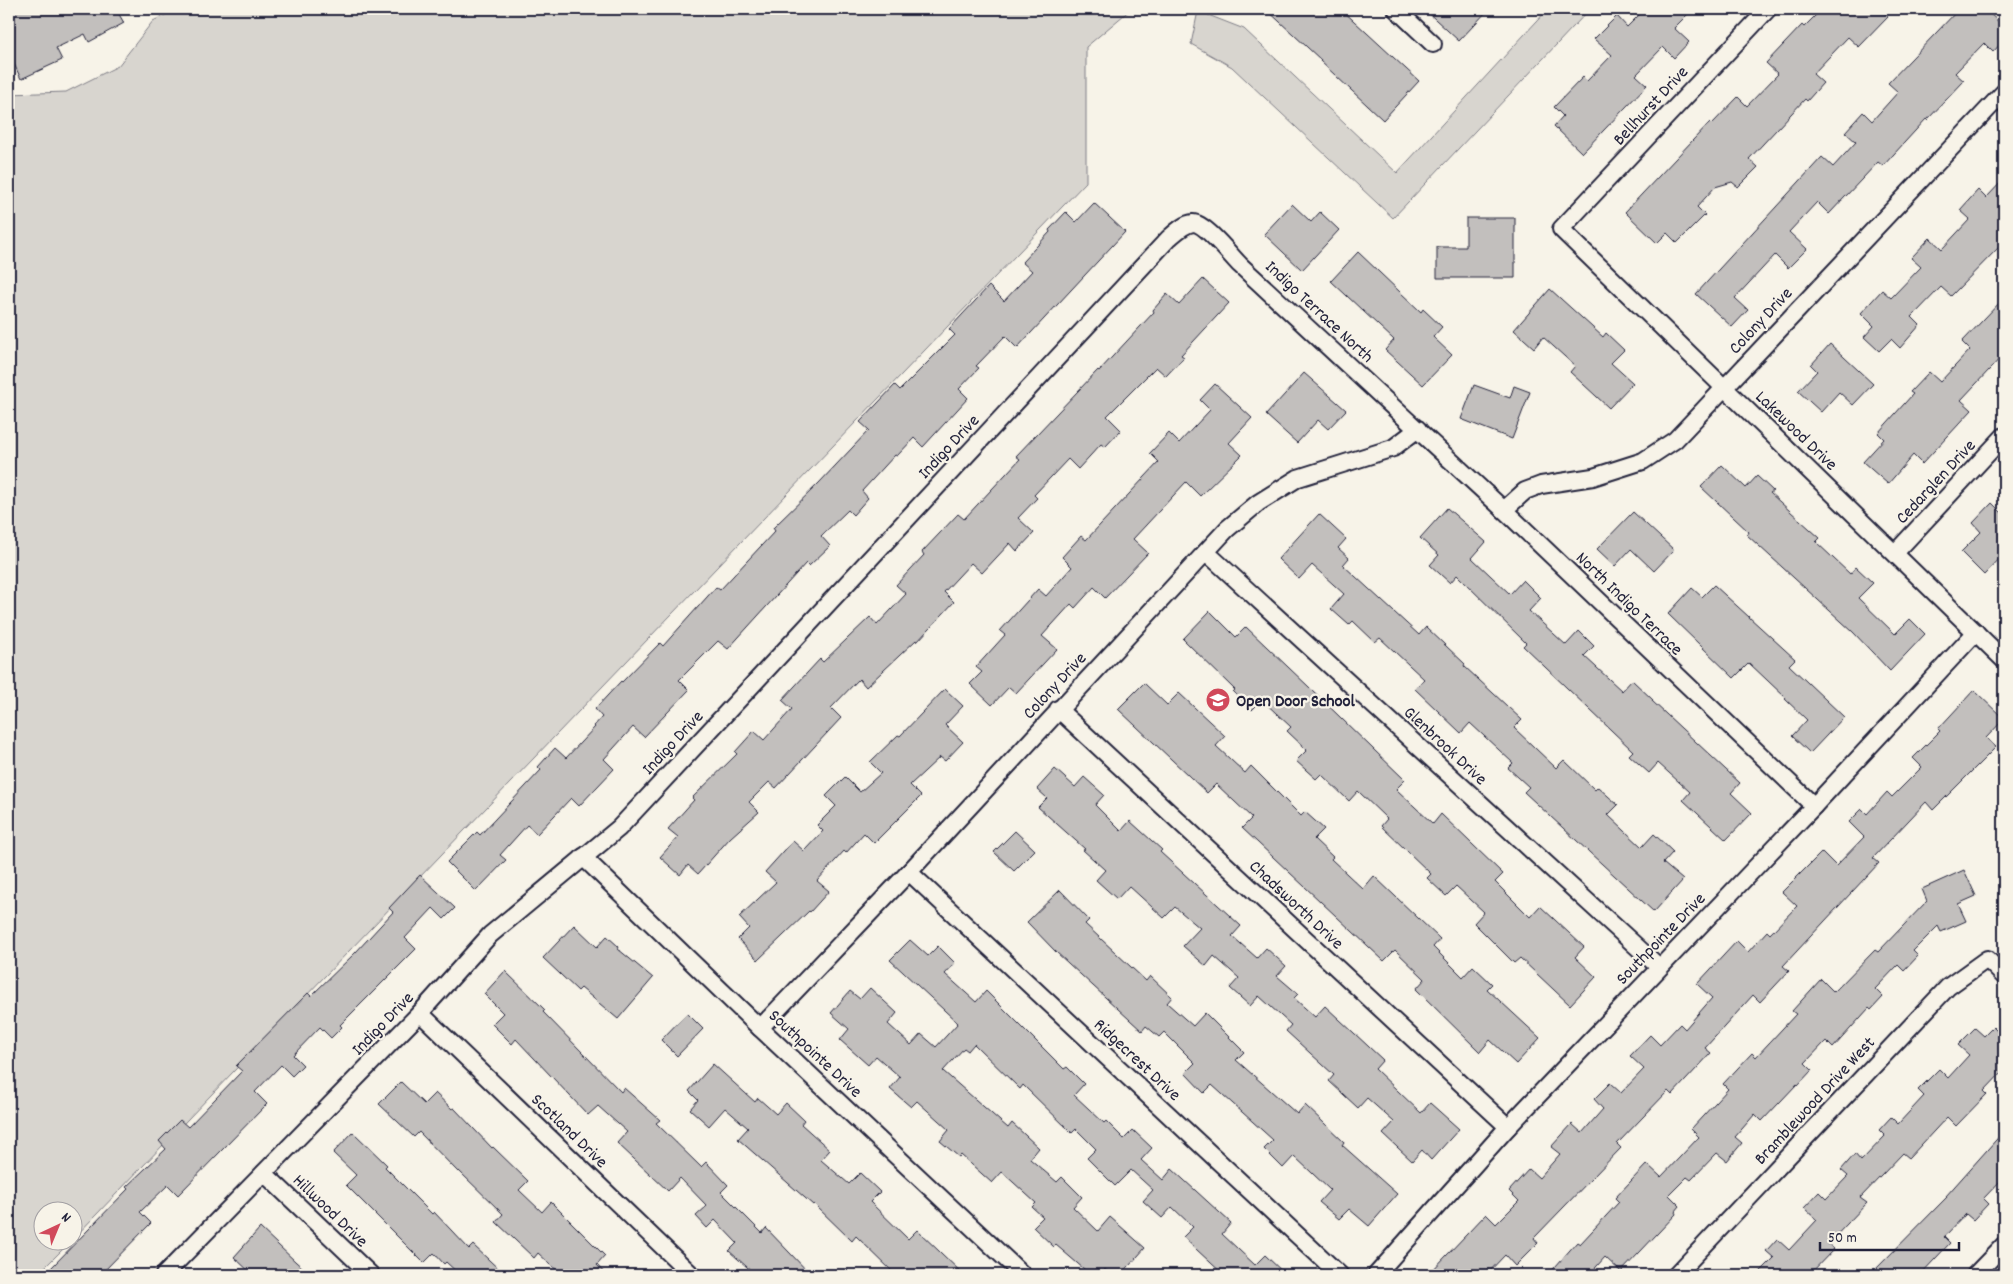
<svg xmlns="http://www.w3.org/2000/svg" width="2013" height="1284" viewBox="0 0 2013 1284" font-family="Dekko,sans-serif">
<rect width="100%" height="100%" fill="#f7f3e8"/>
<filter id="ink" filterUnits="userSpaceOnUse"><feTurbulence type="fractalNoise" baseFrequency=".02" numOctaves="2"/><feDisplacementMap in="SourceGraphic" scale="10" xChannelSelector="R" yChannelSelector="G"/><feConvolveMatrix kernelMatrix="1 2 1 2 8 2 1 2 1" color-interpolation-filters="sRGB"/></filter>
<g filter="url(#ink)">
<!-- green -->
<g fill="#d8d5cf" stroke="#7d7c85">
<polygon points="177,9 1131,9 1086,47 1086,182 73,1239 72,1212 42,1212 42,1242 70,1242 37,1275 9,1275 9,94 66,92 118,66 153,21"/>
<polygon points="1548,9 1590,9 1393,218 1232,67 1191,44 1198,11 1244,29 1397,173"/>
</g>
<!-- building -->
<g fill="#c2bfbd" stroke="#22223b">
<polygon points="9,9 116,9 124,23 89,42 85,34 56,48 62,60 21,79 9,53"/>
<polygon points="1266,9 1341,9 1419,81 1383,120 1320,61 1321,60"/>
<polygon points="1424,9 1489,9 1459,41"/>
<polygon points="1645,9 1693,9 1674,28 1689,42 1674,58 1663,47 1636,75 1647,85 1582,153 1554,126 1563,116 1554,107 1583,77 1587,81 1612,55 1594,39 1617,16 1627,27"/>
<polygon points="1822,9 1880,9 1888,17 1859,47 1848,37 1813,74 1823,83 1807,101 1805,99 1749,159 1758,167 1738,187 1732,182 1715,187 1697,207 1705,215 1677,243 1667,233 1657,243 1625,212 1710,122 1712,124 1738,97 1747,106 1778,74 1766,63 1802,25 1804,27"/>
<polygon points="1959,9 1985,9 2004,27 2004,40 1993,52 1984,43 1955,73 1964,81 1927,120 1926,119 1883,166 1878,162 1829,214 1817,202 1789,232 1807,249 1788,268 1775,255 1735,298 1748,310 1732,327 1696,294 1822,157 1833,167 1856,142 1845,132 1863,112 1872,121 1898,92 1888,83"/>
<polygon points="2004,179 2004,242 1951,296 1941,287 1912,317 1920,325 1900,348 1891,339 1879,351 1864,337 1874,326 1861,313 1882,290 1891,298 1921,267 1911,258 1930,238 1942,249 1970,219 1960,210 1978,190 1986,198"/>
<polygon points="1094,203 1125,232 1017,348 1005,336 976,366 979,368 959,389 968,398 923,447 914,438 897,456 895,455 862,491 868,498 853,515 848,510 821,536 830,546 809,566 806,563 728,649 718,641 679,680 689,690 644,737 633,727 604,759 614,769 579,806 571,798 537,834 527,825 500,855 506,860 476,891 447,862 477,832 480,835 541,770 538,767 555,748 566,758 595,727 594,726 602,717 595,709 621,681 622,682 660,643 663,646 716,587 720,590 775,531 773,528 819,483 869,430 860,422 895,385 900,390 955,335 949,329 989,286 1004,301 1032,271 1022,262 1050,232 1049,230 1066,212 1076,222"/>
<polygon points="1292,204 1311,222 1320,212 1339,230 1302,270 1264,234"/>
<polygon points="1466,218 1515,218 1515,278 1437,278 1437,247 1466,247"/>
<polygon points="1358,252 1421,312 1423,309 1442,327 1433,337 1452,355 1423,385 1385,350 1394,340 1331,281"/>
<polygon points="1203,279 1229,303 1181,355 1184,357 1166,376 1156,367 1107,416 1121,430 1105,447 1101,444 1078,469 1068,459 1034,495 1037,498 1018,518 1034,533 1017,551 1010,543 982,573 971,563 944,592 954,602 917,642 916,640 866,687 859,679 831,708 841,718 776,788 769,782 749,802 759,812 730,838 698,874 688,865 680,875 660,857 678,837 668,829 694,800 692,798 737,754 735,752 754,731 764,740 792,709 782,700 820,659 823,662 870,617 877,625 906,594 896,585 924,555 922,552 958,514 964,519 1020,459 1016,456 1098,370 1099,371 1154,312 1153,310 1167,294 1179,305"/>
<polygon points="1550,289 1603,337 1606,333 1624,350 1611,363 1633,383 1609,408 1570,372 1575,366 1543,337 1534,348 1514,330"/>
<polygon points="2004,298 2004,354 1961,400 1972,410 1922,464 1913,455 1888,484 1863,462 1884,439 1878,433 1913,394 1910,392 1929,372 1940,382 1970,350 1962,342"/>
<polygon points="1830,344 1873,384 1853,405 1839,392 1821,412 1798,391 1817,371 1811,365"/>
<polygon points="1304,373 1346,410 1328,429 1318,420 1297,443 1266,415"/>
<polygon points="1215,384 1252,418 1229,443 1242,455 1200,496 1186,482 1133,539 1148,553 1105,598 1094,587 1075,608 1071,604 1042,636 1057,649 1016,693 1009,687 992,705 970,684 982,672 976,667 1005,635 1000,631 1038,589 1046,596 1072,567 1062,557 1081,536 1086,540 1159,462 1150,453 1169,433 1179,443 1210,410 1200,400"/>
<polygon points="1474,385 1510,398 1514,386 1530,392 1512,439 1461,419"/>
<polygon points="1722,465 1746,488 1757,476 1773,491 1770,493 1820,538 1816,542 1850,574 1856,567 1873,583 1858,598 1895,634 1910,619 1925,634 1890,671 1853,632 1747,535 1749,532 1701,487"/>
<polygon points="1992,503 2004,515 2004,554 1984,575 1961,552 1981,532 1973,523"/>
<polygon points="1447,508 1486,542 1472,558 1510,594 1523,580 1541,598 1529,611 1566,645 1579,631 1594,646 1584,656 1622,691 1632,680 1653,700 1652,701 1740,783 1731,793 1752,813 1726,840 1683,800 1690,792 1658,763 1649,773 1629,755 1633,751 1523,646 1526,643 1457,575 1450,583 1430,565 1439,555 1420,538"/>
<polygon points="1633,512 1674,550 1654,571 1631,549 1615,566 1597,549"/>
<polygon points="1319,514 1346,539 1338,548 1349,558 1343,565 1419,635 1426,627 1465,664 1464,666 1522,720 1514,728 1556,768 1564,760 1595,790 1598,787 1618,805 1608,815 1642,847 1654,834 1673,852 1663,863 1683,880 1654,912 1524,792 1529,787 1508,768 1513,763 1470,723 1461,733 1415,689 1424,679 1380,638 1375,642 1353,621 1349,625 1331,609 1344,594 1312,565 1299,579 1278,559"/>
<polygon points="1714,585 1795,659 1789,665 1844,717 1810,753 1792,736 1807,720 1785,699 1786,698 1749,663 1734,678 1668,614 1692,588 1702,597"/>
<polygon points="1210,611 1236,637 1246,627 1309,687 1405,780 1396,789 1433,824 1441,814 1503,874 1495,882 1530,917 1540,906 1584,947 1575,957 1596,977 1570,1005 1520,958 1514,963 1474,923 1484,912 1456,886 1446,896 1427,878 1431,874 1381,826 1387,819 1358,791 1349,801 1321,774 1316,779 1296,761 1307,750 1287,731 1291,727 1262,700 1252,710 1233,692 1235,690 1183,639"/>
<polygon points="1144,683 1167,705 1179,693 1225,736 1216,746 1245,773 1251,766 1301,816 1305,812 1324,829 1314,839 1333,857 1331,859 1363,889 1374,876 1440,939 1433,947 1463,977 1473,966 1492,984 1487,989 1540,1038 1516,1064 1490,1040 1480,1052 1416,989 1425,979 1395,950 1384,961 1242,828 1252,818 1216,784 1207,793 1118,709"/>
<polygon points="945,689 963,706 945,725 963,742 945,761 940,757 910,785 921,796 874,843 864,833 846,853 844,851 817,881 829,891 810,912 809,911 758,960 738,939 749,928 739,917 776,882 765,872 793,841 804,851 823,831 817,825 836,806 826,796 845,777 860,792 881,773 870,762 898,735 900,736"/>
<polygon points="1974,690 2004,719 1986,738 1996,747 1933,810 1926,802 1873,858 1879,863 1783,966 1789,971 1760,1002 1753,995 1705,1048 1711,1053 1672,1095 1668,1091 1617,1144 1621,1148 1534,1238 1538,1243 1515,1266 1505,1255 1486,1275 1428,1275 1486,1214 1496,1224 1519,1201 1509,1191 1529,1169 1539,1178 1560,1154 1551,1147 1572,1124 1582,1133 1603,1109 1594,1099 1610,1083 1621,1093 1644,1069 1630,1056 1650,1035 1660,1045 1680,1024 1685,1029 1712,998 1697,984 1737,941 1748,952 1767,931 1770,934 1797,906 1782,892 1822,852 1836,866 1864,837 1849,822 1862,809 1867,814 1887,792 1892,797 1922,767 1913,758 1940,731 1938,729"/>
<polygon points="1055,769 1075,787 1084,777 1104,795 1095,805 1121,831 1130,821 1162,850 1160,852 1241,926 1232,936 1257,958 1266,948 1286,966 1277,976 1298,994 1294,998 1315,1017 1325,1006 1383,1060 1375,1069 1421,1113 1430,1103 1459,1129 1431,1160 1422,1150 1412,1161 1383,1134 1394,1122 1367,1098 1358,1108 1329,1081 1334,1075 1286,1031 1291,1025 1259,996 1250,1006 1230,988 1239,978 1214,956 1206,966 1183,946 1200,928 1175,907 1164,918 1129,886 1117,899 1096,880 1105,870 1083,850 1085,849 1038,807 1047,798 1037,789"/>
<polygon points="1015,831 1035,850 1014,871 994,852"/>
<polygon points="1964,870 1976,896 1958,904 1966,921 1941,932 1938,926 1913,951 1918,956 1904,971 1898,965 1875,989 1883,997 1871,1010 1869,1008 1833,1048 1826,1041 1805,1063 1812,1070 1798,1085 1797,1084 1762,1121 1755,1114 1735,1137 1742,1143 1727,1161 1717,1153 1691,1180 1687,1177 1669,1195 1680,1206 1675,1212 1676,1214 1621,1272 1605,1257 1589,1275 1548,1275 1577,1242 1580,1244 1619,1202 1615,1198 1647,1164 1661,1177 1699,1137 1691,1129 1728,1089 1723,1084 1752,1053 1756,1057 1796,1014 1792,1011 1821,979 1834,992 1875,950 1878,952 1927,901 1922,889"/>
<polygon points="420,875 455,908 444,919 433,908 405,938 416,949 340,1025 342,1027 331,1038 320,1027 293,1055 303,1065 292,1076 281,1065 255,1092 267,1104 178,1195 168,1185 140,1212 151,1223 100,1275 58,1275 51,1268 128,1189 126,1187 166,1149 159,1141 180,1120 188,1127 242,1071 236,1066 308,993 311,996 356,952 393,912 389,908"/>
<polygon points="1060,890 1089,920 1085,924 1146,981 1150,976 1172,997 1167,1003 1193,1026 1205,1013 1244,1052 1236,1060 1297,1114 1305,1105 1344,1142 1342,1145 1397,1194 1369,1226 1349,1209 1339,1219 1319,1202 1330,1190 1294,1156 1283,1168 1264,1149 1273,1140 1212,1085 1204,1093 1185,1073 1195,1063 1164,1032 1159,1037 1146,1026 1142,1031 1056,952 1027,922"/>
<polygon points="574,925 597,947 607,936 619,947 618,949 653,978 618,1019 581,988 578,991 543,958"/>
<polygon points="910,940 928,956 938,946 955,963 945,974 976,1002 986,991 1064,1069 1067,1067 1084,1084 1074,1095 1104,1123 1106,1121 1124,1139 1133,1130 1152,1148 1141,1160 1163,1180 1172,1169 1231,1223 1222,1234 1255,1265 1265,1255 1286,1275 1224,1275 1183,1237 1193,1227 1172,1207 1162,1218 1143,1201 1153,1190 1131,1170 1115,1186 1087,1158 1096,1149 1076,1129 1072,1133 1023,1085 1020,1089 974,1044 968,1051 964,1048 943,1071 1008,1128 1012,1123 1039,1148 1030,1159 1057,1182 1062,1177 1082,1197 1073,1207 1098,1231 1110,1217 1145,1248 1121,1275 1112,1275 1105,1269 1100,1275 1091,1275 1056,1245 1054,1247 1033,1227 1043,1217 1032,1207 1036,1203 1002,1172 992,1183 961,1155 959,1157 940,1141 949,1130 917,1101 911,1107 890,1089 900,1077 876,1056 868,1065 840,1040 849,1029 831,1013 850,991 860,999 870,988 897,1013 888,1024 911,1045 921,1034 936,1047 958,1023 890,960"/>
<polygon points="505,971 545,1010 543,1012 621,1092 624,1088 660,1120 656,1123 701,1167 706,1162 728,1185 721,1192 762,1233 766,1228 811,1275 756,1275 729,1251 737,1243 715,1220 707,1228 696,1216 707,1206 680,1178 668,1191 617,1143 627,1132 598,1106 588,1115 516,1039 512,1044 492,1024 503,1013 484,994"/>
<polygon points="687,1013 703,1029 677,1056 661,1040"/>
<polygon points="1993,1027 2004,1038 2004,1070 1984,1091 1987,1094 1956,1126 1947,1117 1909,1158 1903,1153 1860,1198 1867,1203 1828,1244 1834,1249 1809,1275 1757,1275 1774,1258 1766,1251 1777,1239 1789,1250 1817,1220 1804,1208 1819,1192 1826,1199 1848,1176 1841,1170 1855,1154 1861,1161 1885,1136 1879,1130 1891,1117 1898,1124 1924,1096 1918,1090 1939,1069 1948,1078 1969,1055 1958,1045 1975,1028 1984,1036"/>
<polygon points="713,1064 755,1102 758,1098 776,1114 786,1103 804,1120 801,1124 830,1150 821,1160 849,1184 860,1173 880,1192 870,1202 908,1239 917,1230 964,1275 896,1275 856,1236 852,1241 814,1204 813,1205 738,1139 748,1128 725,1108 709,1126 690,1109 698,1100 689,1091"/>
<polygon points="401,1082 424,1104 435,1093 452,1109 454,1108 492,1148 493,1147 528,1181 519,1190 542,1212 551,1202 605,1256 597,1265 606,1275 562,1275 538,1253 534,1258 496,1222 503,1214 459,1171 458,1172 419,1132 414,1137 379,1104"/>
<polygon points="2004,1131 2004,1177 1983,1199 1988,1204 1973,1220 1966,1214 1944,1237 1950,1243 1920,1275 1870,1275 1947,1197 1946,1196"/>
<polygon points="353,1132 387,1165 385,1167 432,1214 434,1212 469,1249 473,1245 505,1275 460,1275 446,1262 444,1264 434,1253 424,1263 346,1185 356,1175 333,1153"/>
<polygon points="260,1228 296,1262 311,1275 253,1275 234,1257"/>
</g>
<g fill="none" stroke-linecap="round" stroke-linejoin="round">
<defs>
<g id="street">
<polyline points="1396,9 1433,44"/>
<polyline points="1768,9 1561,229 2004,660"/>
<polyline points="1504,510 1525,491 1541,485 1593,477 1643,461 1675,440 2004,92"/>
<polyline points="1206,552 1659,967"/>
<polyline points="1895,553 2004,436"/>
<polyline points="1058,709 1508,1127"/>
<polyline points="583,857 760,1028 1023,1275"/>
<polyline points="909,872 1340,1275"/>
<polyline points="420,1013 692,1275"/>
<polyline points="760,1028 909,872 1227,529 1258,503 1298,478 1393,448 1418,429"/>
<polyline points="264,1173 371,1275"/>
<path d="M164,1275L420,1013L490,935L619,828L1169,238C1176,232 1184,224 1193,223C1205,223 1231,256 1240,265L1504,510L1814,806"/>
<polyline points="1376,1275 1508,1127 1814,806 1976,632"/>
<polyline points="1676,1275 1948,987 1987,959 2004,976"/>
<polyline points="1975,1275 2004,1245"/>
</g>
</defs>
<!-- street casing -->
<use href="#street" stroke="#22223b" stroke-width="20"/>
<!-- street -->
<use href="#street" stroke="#f7f3e8" stroke-width="16"/>
</g>
</g>
<!-- icons -->
<defs>
<symbol id="school-disc" viewBox="-11 -11 22 22"><circle r="9.5" fill="#d1495b" stroke="#f7f3e8"/><path d="M0-5L7-2L0 1L-7-2ZM-4 1L0 2.5L4 1V4Q0 6-4 4Z" fill="#fff"/></symbol>
</defs>
<g fill-rule="evenodd">
<use href="#school-disc" x="1204" y="686" width="28" height="28"/>
</g>
<g text-anchor="middle" stroke-width="4.5" stroke-linejoin="round" paint-order="stroke">
<!-- street labels -->
<g font-size="18" fill="#22223b" stroke="#f7f3e8">
<text transform="translate(1650 105) rotate(-47)" y="6">Bellhurst Drive</text>
<text transform="translate(1320 311) rotate(43)" y="6">Indigo Terrace North</text>
<text transform="translate(1760 320) rotate(-47)" y="6">Colony Drive</text>
<text transform="translate(1797 430) rotate(44)" y="6">Lakewood Drive</text>
<text transform="translate(948 446) rotate(-47)" y="6">Indigo Drive</text>
<text transform="translate(1935 481) rotate(-47)" y="6">Cedarglen Drive</text>
<text transform="translate(1630 603) rotate(44)" y="6">North Indigo Terrace</text>
<text transform="translate(1054 685) rotate(-47)" y="6">Colony Drive</text>
<text transform="translate(672 742) rotate(-47)" y="6">Indigo Drive</text>
<text transform="translate(1446 745) rotate(43)" y="6">Glenbrook Drive</text>
<text transform="translate(1297 904) rotate(43)" y="6">Chadsworth Drive</text>
<text transform="translate(1660 938) rotate(-46)" y="6">Southpointe Drive</text>
<text transform="translate(382 1023) rotate(-46)" y="6">Indigo Drive</text>
<text transform="translate(816 1053) rotate(43)" y="6">Southpointe Drive</text>
<text transform="translate(1138 1059) rotate(43)" y="6">Ridgecrest Drive</text>
<text transform="translate(1814 1100) rotate(-47)" y="6">Bramblewood Drive West</text>
<text transform="translate(570 1130) rotate(44)" y="6">Scotland Drive</text>
<text transform="translate(331 1210) rotate(44)" y="6">Hillwood Drive</text>
</g>
<!-- poi labels -->
<g font-size="18" font-weight="bold" fill="#22223b" stroke="#f7f3e8" text-anchor="start">
<text x="1236" y="706">Open Door School</text>
</g>
</g>
<!-- margin -->
<rect width="2013" height="1284" fill="none" stroke="#f7f3e8" stroke-width="30"/>
<rect x="15" y="15" width="1983" height="1254" fill="none" stroke="#22223b" stroke-width="2" filter="url(#ink)"/>
<!-- north arrow -->
<g transform="translate(58 1226) rotate(44)"><circle r="24" fill="#f7f3e8" stroke="#a29fa3"/>
<path d="M0-4L9 19L0 12L-9 19Z" fill="#d1495b"/>
<text y="-8" font-size="14" font-weight="bold" text-anchor="middle" fill="#22223b">N</text>
</g>
<!-- scale -->
<path d="M1820 1242v8h139v-8" fill="none" stroke="#22223b" stroke-width="2.5"/>
<text x="1828" y="1242" font-size="15" fill="#22223b" stroke="#f7f3e8" stroke-width="4" paint-order="stroke">50 m</text>
</svg>
